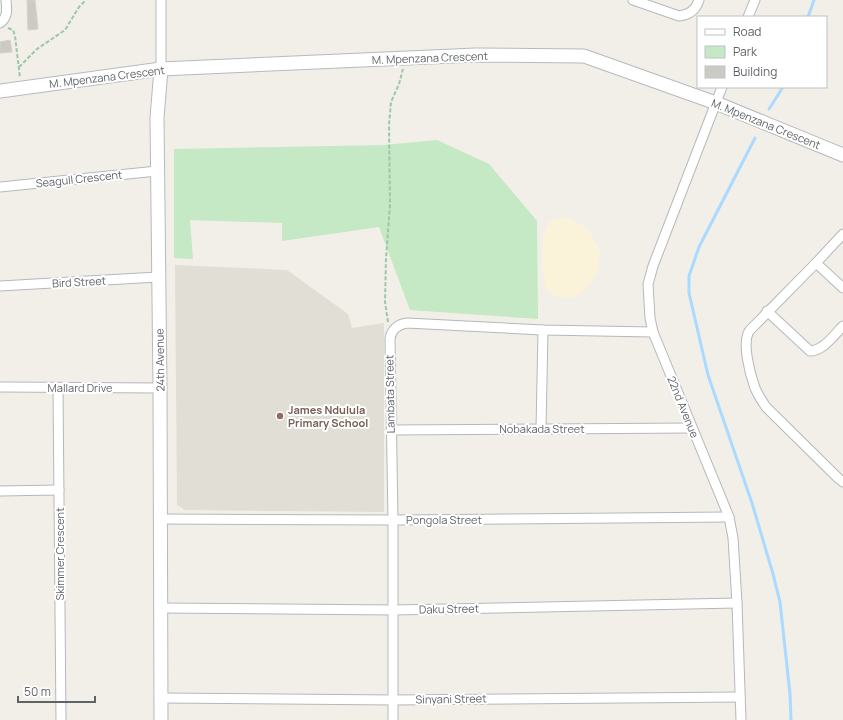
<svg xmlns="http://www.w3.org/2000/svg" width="843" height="720" viewBox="0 0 843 720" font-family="Manrope,sans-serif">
<rect width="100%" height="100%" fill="#f1efe8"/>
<!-- education -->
<polygon fill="#e1ded6" points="175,265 287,270 348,314 352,328 384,323 384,512 185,510 177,505"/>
<!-- green -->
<polygon fill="#c5e8c5" points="437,140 489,164 537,221 538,319 410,310 379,227 282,241 282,223 190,220 193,259 174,258 174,149 384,145"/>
<!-- sand -->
<polygon fill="#fbf3d9" points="566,217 588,228 600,251 598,272 586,289 572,298 557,297 546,289 542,266 543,236 550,221"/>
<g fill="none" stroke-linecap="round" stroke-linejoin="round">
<!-- stream -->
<g stroke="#aadaff" stroke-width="3">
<polyline points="808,17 814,0"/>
<polyline points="769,109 783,87"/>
<polyline points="755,138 699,247 689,276 689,293 708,375 752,503 773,574 780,602 790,694 791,720"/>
</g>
</g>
<!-- building -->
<g fill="#cccac5" stroke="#d6d1c6">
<polygon points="27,0 35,0 38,29 28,30"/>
<polygon points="10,40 12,52 0,53 0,42"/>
</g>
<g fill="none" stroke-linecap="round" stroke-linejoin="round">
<defs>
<g id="street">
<path d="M633,0L679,16C689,15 696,10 699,0"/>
<polyline points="748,17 755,0"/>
<path d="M0,23C8,17 7,10 6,0"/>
<polyline points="161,69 161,0"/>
<polyline points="722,87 653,266 648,284 650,318 653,332 729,517 733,538 737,603 741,720"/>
<polyline points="0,187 157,171"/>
<path d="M843,234L816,263L750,330C741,341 750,374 755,388C758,395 762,401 766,407L838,478L843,482"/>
<polyline points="816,263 843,288"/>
<polyline points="0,286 158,277"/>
<path d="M767,311L810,351C823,351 834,335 843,326"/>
<polyline points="0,387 160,388"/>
<polyline points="58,388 61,720"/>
<polyline points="541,429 543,330"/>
<polyline points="391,430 692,428"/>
<polyline points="0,491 59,490"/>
<polyline points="160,519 393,520 729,517"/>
<polyline points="161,608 394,610 737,603"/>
<polyline points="161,698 393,700 740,697"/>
<path d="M393,720V520L390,339C391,330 398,324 407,323L543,330L653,332"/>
</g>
<g id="secondary">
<polyline points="161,69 157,118 160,388 161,720"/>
<polyline points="0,91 161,69 476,55 584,56 716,103 843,155"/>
</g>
</defs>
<!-- street casing -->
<use href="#street" stroke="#b5b8bc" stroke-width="11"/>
<!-- secondary casing -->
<use href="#secondary" stroke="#b6babf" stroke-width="15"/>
<!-- path -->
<g stroke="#9cc7a9" stroke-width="2" stroke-dasharray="4 2" stroke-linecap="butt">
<polyline points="8,28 13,30 15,36 20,78"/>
<polyline points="19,67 37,49 65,30 79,7 86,0"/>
<polyline points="388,322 385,302 386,258 390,205 389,125 391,102 399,84 403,69"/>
</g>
<!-- street -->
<use href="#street" stroke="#fff" stroke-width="9"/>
<!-- secondary -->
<use href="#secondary" stroke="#fff" stroke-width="13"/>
</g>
<!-- markers -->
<circle fill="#8d6e63" stroke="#fff" stroke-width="1.5" cx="280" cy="416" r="4"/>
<g text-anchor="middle" stroke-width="4" stroke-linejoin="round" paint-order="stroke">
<!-- street labels -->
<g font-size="11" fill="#5f6368" stroke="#fff">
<text transform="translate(430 58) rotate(-2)" y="4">M. Mpenzana Crescent</text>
<text transform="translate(107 77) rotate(-7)" y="4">M. Mpenzana Crescent</text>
<text transform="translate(766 124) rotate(22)" y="4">M. Mpenzana Crescent</text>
<text transform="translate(79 179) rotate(-6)" y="4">Seagull Crescent</text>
<text transform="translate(79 282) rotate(-3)" y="4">Bird Street</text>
<text transform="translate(160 360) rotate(-91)" y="4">24th Avenue</text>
<text x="80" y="392">Mallard Drive</text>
<text transform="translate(390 394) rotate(-91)" y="4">Lambata Street</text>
<text transform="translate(683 407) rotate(68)" y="4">22nd Avenue</text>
<text x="542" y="433">Nobakada Street</text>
<text x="444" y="524">Pongola Street</text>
<text transform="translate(60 554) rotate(-90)" y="4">Skimmer Crescent</text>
<text transform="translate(449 609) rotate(-1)" y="4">Daku Street</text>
<text transform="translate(451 699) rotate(-1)" y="4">Sinyani Street</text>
</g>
<!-- education labels -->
<g font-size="11" font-weight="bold" fill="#785e54" stroke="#fff" text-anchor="start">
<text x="288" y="414">James Ndulula<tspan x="288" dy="13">Primary School</tspan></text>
</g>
</g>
<!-- legend -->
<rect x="697" y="16" width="130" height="72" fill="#ffffff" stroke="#bfc1c3"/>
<rect x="705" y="29" width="20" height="6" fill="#ffffff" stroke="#bfc1c3"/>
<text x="733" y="36" font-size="12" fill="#5f6368">Road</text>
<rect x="705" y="46" width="20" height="12" fill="#c5e8c5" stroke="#bfc1c3"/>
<text x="733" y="56" font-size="12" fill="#5f6368">Park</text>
<rect x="705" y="66" width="20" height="12" fill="#cccac5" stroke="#bfc1c3"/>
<text x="733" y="76" font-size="12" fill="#5f6368">Building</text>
<!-- scale -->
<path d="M18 696v6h77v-6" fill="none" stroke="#5f6368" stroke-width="2"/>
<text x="24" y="696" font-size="12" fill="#5f6368" stroke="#ffffff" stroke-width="3" paint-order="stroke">50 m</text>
</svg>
